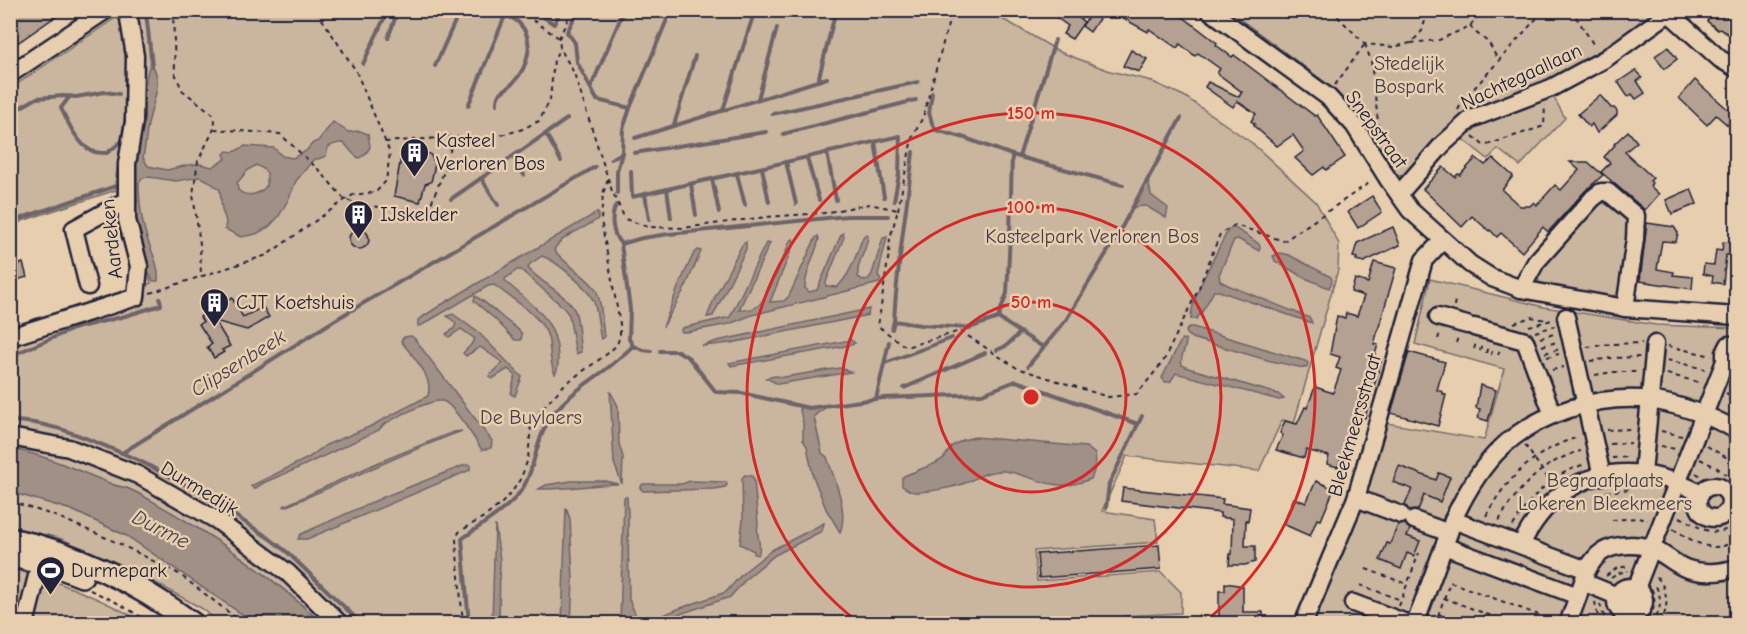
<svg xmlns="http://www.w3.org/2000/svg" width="1747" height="634" viewBox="0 0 1747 634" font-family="'Comic Neue',sans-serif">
<rect width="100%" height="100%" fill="#e7ceaf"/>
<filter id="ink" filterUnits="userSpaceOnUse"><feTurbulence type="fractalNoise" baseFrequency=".0167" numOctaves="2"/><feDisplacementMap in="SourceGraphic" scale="12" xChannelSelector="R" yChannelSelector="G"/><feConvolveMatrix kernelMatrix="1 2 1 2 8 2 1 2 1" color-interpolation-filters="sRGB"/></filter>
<g filter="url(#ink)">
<!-- green -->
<g fill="#cab59e" stroke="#766c6c" stroke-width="1.5">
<path d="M126,11H985L1010,23L1060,52L1110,71L1148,80L1184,96L1252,143L1316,202L1339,244L1338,270L1294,423L1282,420L1259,471L1127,456L1102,511L1155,519L1158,542L1034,551L1037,581L1161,572L1181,592V613L1124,616V623H321C277,580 224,543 171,513C158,505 145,496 131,490C126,487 119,487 114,485C79,471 47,456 11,449V349L16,335L151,283L116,190L22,221L11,229V88Z"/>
<polygon points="1229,11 1660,11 1634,31 1578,63 1528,90 1477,109 1449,127 1409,172 1403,176 1397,175 1375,139 1359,116 1333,88"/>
<polygon points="1552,94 1565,118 1520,166 1498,149 1488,159 1461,138 1473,127"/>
<polygon points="1601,201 1631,221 1619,293 1612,297 1539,283 1537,269"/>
<polygon points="1430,279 1544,307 1656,325 1736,328 1736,623 1314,624 1344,547 1387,423 1484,440 1485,437 1504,369 1415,344"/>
<polygon points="11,492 72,510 127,536 255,623 220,623 201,608 129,568 59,538 11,527"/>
<path d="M10,569C59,580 102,599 145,623H11Z"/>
</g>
<!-- water -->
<g fill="#a19086" stroke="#6e6468" stroke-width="1.5" fill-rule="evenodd">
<path d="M151,62C163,82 155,95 150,116C146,129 146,144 143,158L148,166L167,170L188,165L200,164L212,167L226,159L224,154L227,151L234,152L245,146L274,148L282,156L293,158L306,151L313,143L318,141L333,122L348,132L360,131L368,134L370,147L365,155L359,158C343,149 351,136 328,147L326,156L318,159H314L296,181L289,198L279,216L269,227L256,234L241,237L225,229L226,221L222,210L220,190L207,180L199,177L176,181L149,177L142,178L139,183C139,200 141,218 146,235C150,249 160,266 158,281H153L146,268L131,212L139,114L148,70ZM256,165L262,168L267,173V185C260,195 247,198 238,190L237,183L248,170Z"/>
<polygon points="1148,179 1151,195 1168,208 1166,218 1146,206 1133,207"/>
<path d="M596,213H598V219C585,229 561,235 554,250C565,265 589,277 596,290C602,301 602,324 604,337L601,339C598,327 598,314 594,302C588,288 557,261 542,256L530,264L528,268C540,283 571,296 576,314C579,326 579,340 581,352L576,354L569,315L563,307L521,270H517L505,279L506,282C532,305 556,318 558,356C558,363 559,368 555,374C549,363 551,349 548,337C542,316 511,298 494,285L488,286L422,325L418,326V320L441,305Z"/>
<path d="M1232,228H1235C1240,232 1259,242 1260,246C1260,248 1260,249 1259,251L1238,239L1234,240L1219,275L1220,281L1230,286L1310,318L1312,323L1219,291H1214L1202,312L1196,319H1191C1190,299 1219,249 1228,230Z"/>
<path d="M843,233L844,237L826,282V286L837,287C851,275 856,254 863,237L866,234L868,235C868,250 856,261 858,277L863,280H868L872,274L883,238L887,237L878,275L881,281L879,283L752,315L729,324L687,332H682L681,330L682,328L730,317L766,243H770L739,310C746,310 752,310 758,306C767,299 785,254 790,241L793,239L794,243L770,302L784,301L789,296L815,239L818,236L819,239C815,256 805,271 805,288L809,292L817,290L841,235Z"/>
<polygon points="746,242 746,249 713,316 707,317 715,297 742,245"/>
<polygon points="698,250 701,251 686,286 663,327 679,285 694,253"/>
<polygon points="1280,253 1289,255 1331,277 1332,281 1329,288 1305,278 1275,261 1273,256"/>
<path d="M475,296C487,303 493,309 503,318C510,324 517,327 522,334L521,340H515L495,319L474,301Z"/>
<polygon points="869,309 868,315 731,343 702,346 717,341"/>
<polygon points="453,314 479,333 522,377 515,396 511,394 515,375 508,369 492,379 489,376 503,363 480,347 466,356 463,353 470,346 475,339 461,329 449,337 446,334 454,329 456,323 447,316"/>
<polygon points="1189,327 1193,327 1305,361 1308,363 1307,367 1303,368 1267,360 1192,338 1187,335 1186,331"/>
<path d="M411,336L414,338L492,441L491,448L482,450C474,438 456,408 445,402C434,396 396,418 384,424L379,430L294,470L265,482L254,489L251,486L308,458L326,445L369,427L428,396C434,376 412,356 401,341L404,337Z"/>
<path d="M1184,339L1186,340C1187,349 1179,355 1182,365L1188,368L1278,394L1284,399L1279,400L1176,373L1170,382H1165L1162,378L1181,340Z"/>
<polygon points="851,340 855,343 851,345 731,366 729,363"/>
<polygon points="840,368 851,372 778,384 766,378 775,376 784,377"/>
<polygon points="610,391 618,406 619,444 623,457 622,484 614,463"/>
<path d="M829,405C824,410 818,411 814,417L822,453L827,457C834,479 849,510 840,532L826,509L813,476L807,446L803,440V423L799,406L809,408Z"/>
<path d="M462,431C402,453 344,482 285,507L284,506L377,463L453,432Z"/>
<path d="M975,437L1086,447L1095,454C1097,463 1095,470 1091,479C1084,481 1076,484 1069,485C1046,487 1026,474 1005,471C987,470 980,477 965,483C956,487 924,493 915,492C910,492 906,489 902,486V478L904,476L936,463L944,458L952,446L963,440Z"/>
<path d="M11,449C47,455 80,472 114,485C119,487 126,487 131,490C145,496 158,505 171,512C224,543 277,580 321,623H255L127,536L72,510L11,492Z"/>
<polygon points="465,465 470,465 470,470 307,539 298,539 301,534 386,496"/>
<path d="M745,475L752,476L754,480L758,524C755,534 763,546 758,555L754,554V551L740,544L743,519L742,478Z"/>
<path d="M571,481H605L618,484C591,485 566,489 539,489L546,485Z"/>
<polygon points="690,481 726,482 727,485 725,487 715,489 643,491 640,488 643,484 682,484"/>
<polygon points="624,497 627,497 628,513 629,599 636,616 654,623 620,623"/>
<polygon points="566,508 570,519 573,579 571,624 562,623"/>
<polygon points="824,523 822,531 775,555 748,577 730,597 674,616 658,617 678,609 726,592 744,572 772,550"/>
<polygon points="495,525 500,560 499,624 492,623"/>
</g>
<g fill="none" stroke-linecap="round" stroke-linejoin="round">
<!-- stream -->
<g stroke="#6e6468" stroke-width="4">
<polyline points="144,10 147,21 152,66"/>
<path d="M494,10C501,14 514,17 519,23C536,40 528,67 513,83C506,91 496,91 497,104"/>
<polyline points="533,10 554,24 561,10"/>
<polyline points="578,10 567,32 575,43 577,62 597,100 630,108 623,129 622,153 611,159"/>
<polyline points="388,38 398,10"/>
<polyline points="363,64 388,10"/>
<polyline points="435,66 460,10"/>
<polyline points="818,81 836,10"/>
<polyline points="591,87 624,10"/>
<polyline points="932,93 929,112 932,123 936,130 965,138 1012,155"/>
<path d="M70,96L61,108C67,121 78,145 92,151C96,153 102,153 107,153L122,141"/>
<polyline points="758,99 777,28"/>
<polyline points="468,106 505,16"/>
<polyline points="630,108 671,10"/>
<polyline points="723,110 755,10"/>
<polyline points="772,114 918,82"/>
<polyline points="10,115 16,110 37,98 63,96 76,97 105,92 119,94"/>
<polyline points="674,125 695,56"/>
<polyline points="546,134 561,161"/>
<polyline points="783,134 916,100"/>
<polyline points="635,138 827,78"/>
<polyline points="875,142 884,197"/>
<polyline points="634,153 766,132"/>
<polyline points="827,153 836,200"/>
<polyline points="120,154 126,116"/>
<polyline points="513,156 524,175"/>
<polyline points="1019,157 1055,40"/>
<polyline points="807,158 819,200"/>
<polyline points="786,162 796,204"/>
<polyline points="762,168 769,202"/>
<polyline points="631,171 632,197 900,136 899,174 894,201"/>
<polyline points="737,174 745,205"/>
<polyline points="481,178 498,205"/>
<polyline points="712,179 719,212"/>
<polyline points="691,184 696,215"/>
<polyline points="667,189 671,218"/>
<polyline points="617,193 617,171 622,153"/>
<polyline points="645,194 649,219"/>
<polyline points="451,199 567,119"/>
<path d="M616,205C610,217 612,234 621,244L630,309L629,339L633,346L643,350L651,351"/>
<polyline points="10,222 116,186 119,165"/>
<polyline points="621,244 642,238 669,234 847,216 888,216"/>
<polyline points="998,318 1043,347"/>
<path d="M894,321C897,264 907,208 913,152"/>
<polyline points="892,329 894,321 921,325 969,328 998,318 1007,293 1010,235 1012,155 1123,185"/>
<polyline points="997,350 1006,346 1021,332"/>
<polyline points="660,351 678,351 689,358 716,392 741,393 809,408 883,398 982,394 1016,381 1138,424"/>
<polyline points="10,356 76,328 125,316 161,305 160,299"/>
<polyline points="885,363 952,338"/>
<polyline points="1028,366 1066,320 1117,236 1181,118"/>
<polyline points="904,388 985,353"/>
<polyline points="876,399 889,342"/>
<path d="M10,421C51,421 85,438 122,453L340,317L595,167"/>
<polyline points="122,453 140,461 199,492 269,538 287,552 362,624"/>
<polyline points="1106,508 1109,484 1142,416"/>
<path d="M469,624L462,539C483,523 517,505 527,480C535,462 537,441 547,423C561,400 583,386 605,370C615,363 624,354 633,346"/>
</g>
</g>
<!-- building -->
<g fill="#b4a191" stroke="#22223b" stroke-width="1.5">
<polygon points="18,10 65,10 10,48 10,16"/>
<polygon points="1046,10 1068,10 1084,22 1072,39 1063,34 1068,26"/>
<polygon points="1093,10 1105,10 1090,32 1082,26"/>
<polygon points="1108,10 1174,10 1217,43 1216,45 1232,57 1234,55 1315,116 1317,115 1345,157 1326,170 1324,167 1313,175 1295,158 1304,151 1293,135 1277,146 1254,126 1255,124 1251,121 1256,114 1237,101 1233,107 1205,87 1208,82 1239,97 1242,92 1217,73 1220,69 1219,68 1198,53 1195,56 1180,44 1177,48 1149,29 1148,32"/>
<polygon points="1700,10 1719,10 1736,25 1728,34 1720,29 1718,30 1707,21 1709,18"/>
<polygon points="1668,47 1677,59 1664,69 1655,56"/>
<polygon points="1131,50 1147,59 1139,72 1123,66"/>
<polygon points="1636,70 1642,78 1637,81 1645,93 1636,99 1632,94 1628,97 1618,82"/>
<polygon points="1695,80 1731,112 1737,106 1737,133 1716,115 1707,125 1679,98"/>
<polygon points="1600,95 1611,108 1614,108 1617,111 1617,115 1597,133 1592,124 1589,127 1578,114"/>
<polygon points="1628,131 1637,142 1625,152 1653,178 1650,181 1652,183 1650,186 1659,194 1645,210 1601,172 1610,163 1604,157 1615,145 1614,144"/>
<polygon points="407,150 430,154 433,160 436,160 431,182 425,184 420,202 394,196 402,152 407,153"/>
<polygon points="1476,158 1485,165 1493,158 1513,176 1502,190 1520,206 1530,206 1534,202 1537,205 1555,185 1561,190 1579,170 1570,162 1588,162 1603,175 1585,191 1548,232 1543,227 1522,252 1501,233 1497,237 1490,230 1489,231 1472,216 1462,227 1423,189 1443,167 1455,177 1458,174 1460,175"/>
<polygon points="1691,189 1697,204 1672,214 1666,200"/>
<polygon points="1372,196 1382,212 1358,228 1348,212"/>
<polygon points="1647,223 1674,227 1678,233 1676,242 1662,241 1657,269 1674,272 1673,275 1693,277 1692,289 1640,281"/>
<polygon points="1393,227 1400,245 1364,262 1356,260 1357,258 1353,257 1357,243"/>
<circle cx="359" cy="239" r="10"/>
<polygon points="1723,242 1735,243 1734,255 1726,255 1723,284 1712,282 1713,276 1703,274 1704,264 1714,265 1716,250 1722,251"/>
<polygon points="1374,262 1396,268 1374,344 1378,345 1374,357 1382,359 1365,418 1355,416 1338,467 1327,464 1329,456 1306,450 1304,458 1276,450 1283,435 1280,433 1285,421 1297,424 1305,407 1307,408 1315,387 1333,393 1341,370 1336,368 1340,357 1330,354 1337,316 1345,318 1346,313 1357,316 1364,296 1351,292 1355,279 1368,283"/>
<polygon points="23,263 27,277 10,282 10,267"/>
<polygon points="232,298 243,317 263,307 269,317 247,330 215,321 230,346 222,350 224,352 214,358 207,347 212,344 199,324 203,322 200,317 208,312 206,308 221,299 224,303"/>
<polygon points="1409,352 1445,362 1437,390 1443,392 1443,394 1446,395 1438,426 1391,413"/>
<polygon points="1480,385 1496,390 1488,421 1478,418 1480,409 1476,408"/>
<polygon points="1399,466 1436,480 1439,473 1450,477 1440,502 1424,495 1418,510 1410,511 1405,505 1412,489 1393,482"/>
<polygon points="1316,481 1334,489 1321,520 1317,519 1310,536 1283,524 1294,498 1306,503"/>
<polygon points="1123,488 1223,499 1222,504 1250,508 1248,521 1246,520 1245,546 1255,546 1255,562 1245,565 1229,565 1230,554 1232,554 1233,519 1220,517 1220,513 1121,501"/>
<polygon points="1405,524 1410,529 1407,536 1420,541 1414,556 1407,553 1401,569 1380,560 1387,543 1390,544 1398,525"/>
<polygon points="1159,545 1161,569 1039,578 1037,554"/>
<polygon points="1225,583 1243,586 1243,612 1263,612 1263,624 1219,624 1219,591 1225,591"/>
</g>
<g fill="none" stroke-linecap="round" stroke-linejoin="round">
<defs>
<g id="minor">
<polyline points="1209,10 1328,97 1354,125 1388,179 1410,210 1470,264 1492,278 1521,289 1625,308 1736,316"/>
<polyline points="1670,14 1720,59 1736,68"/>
<polyline points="10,74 106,10"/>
<polyline points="1399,194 1443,144 1471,119 1551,88 1605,59 1673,10"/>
<polyline points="88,286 74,229 127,200"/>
<polyline points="1521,289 1536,262 1593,198 1601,192 1608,192 1636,216 1635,239 1625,308"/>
<polyline points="1438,317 1467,325"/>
<polyline points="1566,317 1602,476"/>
<polyline points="1474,327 1525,341 1553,415"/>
<polyline points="10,337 136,297 139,266 127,220 127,164 134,122 135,56 129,19 126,10"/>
<polyline points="10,437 69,448 138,475 218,521 288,573 340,624"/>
<polyline points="1643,473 1655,344"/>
<circle cx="1714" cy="502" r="16"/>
<polyline points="1356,498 1401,515"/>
<polyline points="1414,520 1449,533 1444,546 1578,596 1587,570 1453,520 1449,533"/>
<path d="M1453,520C1465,494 1480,468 1501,448C1537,413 1600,394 1650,400C1681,405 1709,415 1736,430"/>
<path d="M1521,545C1558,469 1628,456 1700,493"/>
<path d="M1587,570C1591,563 1596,556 1602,552C1617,543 1642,543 1657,551C1667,556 1675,564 1685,568C1701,574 1721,573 1736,568"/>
<polyline points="1583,582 1617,596"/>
<circle cx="1630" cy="601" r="14"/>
<polyline points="1353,603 1409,624"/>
<polyline points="25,624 43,552"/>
<polyline points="1303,624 1356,498 1424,260 1443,240"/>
<polyline points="1415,624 1444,546"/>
<polyline points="1568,624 1578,596"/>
<polyline points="1622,624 1725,361 1725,353 1729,345 1736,345"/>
</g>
<g id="major">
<path d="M10,539C77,553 139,584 193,624"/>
<polyline points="10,555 64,569 82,576"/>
</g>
</defs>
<!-- minor casing -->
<use href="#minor" stroke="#22223b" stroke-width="21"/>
<!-- major casing -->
<use href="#major" stroke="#22223b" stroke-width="26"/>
<!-- path -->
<g stroke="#22223b" stroke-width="2" stroke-dasharray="4.5 4.5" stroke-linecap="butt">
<polyline points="173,10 175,73 182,90 213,114 215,121 214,129 198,161 193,194 200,244 201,277"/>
<polyline points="518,10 559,38"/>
<polyline points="572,10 559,38 560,48 574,73 612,191 625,219 648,227 683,228 766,217 824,213 869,204 898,210 890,238 889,253 878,326 906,347 960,331 1017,368 1108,397 1137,394 1163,362 1198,290 1220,234 1235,225 1284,241 1372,181"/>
<polyline points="1331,10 1365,44 1393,47 1411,43 1422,31 1428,10"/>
<polyline points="1570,10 1578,20 1595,47"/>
<polyline points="1470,26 1474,31 1489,43 1498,60"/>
<polyline points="1411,43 1439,40 1470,26 1482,10"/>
<polyline points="1365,44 1371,61 1380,139"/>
<polyline points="1335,85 1365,44"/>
<polyline points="1458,110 1462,102 1544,10"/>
<polyline points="214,129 280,134 320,171 345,200 368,206 428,211 447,164 453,137"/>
<polyline points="1473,136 1484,146 1544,126 1545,105"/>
<polyline points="385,142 453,137 494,137 520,130 539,121 550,100 554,59 560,48"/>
<polyline points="898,210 912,138 923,117 952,10"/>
<polyline points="150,293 267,255 345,200 353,195 376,192 386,181 390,153 356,71 316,10"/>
<polyline points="1454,306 1455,300"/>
<polyline points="1514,323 1531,317 1546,320"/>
<polyline points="1529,326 1552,320"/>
<polyline points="1535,332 1555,326"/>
<polyline points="1540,338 1554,334"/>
<polyline points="1438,339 1440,333"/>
<polyline points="1456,343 1458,337"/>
<polyline points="1542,346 1557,342"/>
<polyline points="1668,346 1712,356"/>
<polyline points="1587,347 1611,344 1642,343"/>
<polyline points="1474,349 1476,343"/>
<polyline points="1480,351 1482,344"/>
<polyline points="1486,353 1488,346"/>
<polyline points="1545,353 1560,349"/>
<polyline points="1491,355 1493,347"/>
<polyline points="1498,355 1500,349"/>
<polyline points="1547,357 1559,354"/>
<polyline points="1667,360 1705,369"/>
<polyline points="1590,361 1612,358 1641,357"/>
<polyline points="1552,370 1564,367"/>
<polyline points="1667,374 1702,383"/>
<polyline points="1595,375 1613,372 1637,372"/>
<polyline points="1726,393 1736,398"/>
<polyline points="1607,430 1632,429"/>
<polyline points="1661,431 1682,436"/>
<polyline points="1610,444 1631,443"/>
<polyline points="1525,445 1551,483"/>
<polyline points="1661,446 1675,449"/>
<polyline points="1707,446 1736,463"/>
<polyline points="1612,458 1630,457"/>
<polyline points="1700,459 1716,467 1736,482"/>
<polyline points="1696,473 1720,487"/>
<polyline points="1606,492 1630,489"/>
<polyline points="10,501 58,517 118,543 179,574 244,624"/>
<polyline points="1687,504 1707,517"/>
<polyline points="1609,506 1638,503 1653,506"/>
<path d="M1486,516C1505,479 1538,448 1579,437"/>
<path d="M1680,517C1699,527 1717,542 1736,522"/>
<polyline points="1612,520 1637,518 1648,520"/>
<path d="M1499,521C1516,489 1545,460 1581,451"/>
<path d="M1513,526C1530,497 1553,473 1586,464"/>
<path d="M1673,529C1694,541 1712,556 1736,540"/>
<polyline points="1366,569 1407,584"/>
<polyline points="1606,576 1617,568 1630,566"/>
<path d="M1657,577C1668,590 1670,609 1659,624"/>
<polyline points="1611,578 1619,573 1628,571"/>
<polyline points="1360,585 1401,600"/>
<polyline points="90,590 114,601 153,624"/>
<polyline points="1444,598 1513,624"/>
<polyline points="1595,602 1598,617 1602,624"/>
<polyline points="1600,604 1603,614 1607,621"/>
<polyline points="1399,606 1419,553"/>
<polyline points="1438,614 1464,624"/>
<path d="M1640,617C1648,612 1650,605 1648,596"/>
<polyline points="1347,619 1360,624"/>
<polyline points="463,624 457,553 456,540 459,532 487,515 501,504 512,492 521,478 528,459 531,425 540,411 565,384 607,354 617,345 620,335 620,324 601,220 603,194 608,178"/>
<polyline points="1435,624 1450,582 1547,618 1545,624"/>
<path d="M1641,624C1654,615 1658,602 1651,588"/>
<path d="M1651,624C1662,611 1663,597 1654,583"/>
</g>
<!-- minor -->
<use href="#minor" stroke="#e7ceaf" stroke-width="16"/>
<!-- major -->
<use href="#major" stroke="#e7ceaf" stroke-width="21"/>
</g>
</g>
<!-- distance rings -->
<g fill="none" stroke="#d62828" stroke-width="3">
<circle cx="1031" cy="397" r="95"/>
<circle cx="1031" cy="397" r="190"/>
<path d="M858 622A284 284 0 1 1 1204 622"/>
</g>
<!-- icons -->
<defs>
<symbol id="building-pin" viewBox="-11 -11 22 30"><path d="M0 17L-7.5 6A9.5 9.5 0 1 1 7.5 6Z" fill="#22223b" stroke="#e7ceaf"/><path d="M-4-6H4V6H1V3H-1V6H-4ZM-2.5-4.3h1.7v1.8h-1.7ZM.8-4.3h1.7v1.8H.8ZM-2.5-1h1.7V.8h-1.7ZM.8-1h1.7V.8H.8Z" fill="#fff"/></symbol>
<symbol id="stadium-pin" viewBox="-11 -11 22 30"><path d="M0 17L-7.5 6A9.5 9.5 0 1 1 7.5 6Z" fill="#22223b" stroke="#e7ceaf"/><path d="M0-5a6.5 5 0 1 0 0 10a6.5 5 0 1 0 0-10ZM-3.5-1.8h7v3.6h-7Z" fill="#fff"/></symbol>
</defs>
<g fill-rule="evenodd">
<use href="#building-pin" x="398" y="136" width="33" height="45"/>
<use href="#building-pin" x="342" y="198" width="33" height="45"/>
<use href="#building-pin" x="198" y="286" width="33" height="45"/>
<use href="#stadium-pin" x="34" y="554" width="33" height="45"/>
</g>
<g text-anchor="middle" stroke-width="5" stroke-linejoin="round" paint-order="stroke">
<!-- park labels -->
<g font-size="20" fill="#443f4f" stroke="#e7ceaf">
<text x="1409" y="70">Stedelijk<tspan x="1409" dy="23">Bospark</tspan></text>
<text x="1092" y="243">Kasteelpark Verloren Bos</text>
<text x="531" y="424">De Buylaers</text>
<text x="1605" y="487">Begraafplaats<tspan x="1605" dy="23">Lokeren Bleekmeers</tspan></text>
</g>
<!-- street labels -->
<g font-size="20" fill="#22223b" stroke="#e7ceaf">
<text transform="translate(1521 76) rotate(-25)" y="7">Nachtegaallaan</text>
<text transform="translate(1377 129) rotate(54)" y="7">Snepstraat</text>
<text transform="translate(111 239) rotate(-96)" y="7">Aardeken</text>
<text transform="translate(1354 425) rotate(-74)" y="7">Bleekmeersstraat</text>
<text transform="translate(200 488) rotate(31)" y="7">Durmedijk</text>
</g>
<!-- poi labels -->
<g font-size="20" fill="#22223b" stroke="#e7ceaf" text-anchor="start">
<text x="436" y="147">Kasteel<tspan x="436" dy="23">Verloren Bos</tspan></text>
<text x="380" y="221">IJskelder</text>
<text x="236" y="309">CJT Koetshuis</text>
<text x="71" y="577">Durmepark</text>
</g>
<!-- water labels -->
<g font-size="21" font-style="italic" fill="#423e4e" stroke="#e7ceaf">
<text transform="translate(238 363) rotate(-32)" y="7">Clipsenbeek</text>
<text transform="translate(161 529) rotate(27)" y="7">Durme</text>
</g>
</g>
<circle cx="1031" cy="397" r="9" fill="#d62828" stroke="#e7ceaf" stroke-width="3"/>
<g font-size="18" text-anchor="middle" font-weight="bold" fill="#d62828" stroke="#e7ceaf" stroke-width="5" stroke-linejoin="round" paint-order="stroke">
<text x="1031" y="119">150 m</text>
<text x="1031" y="213">100 m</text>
<text x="1031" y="308">50 m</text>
</g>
<!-- margin -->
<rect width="1747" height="634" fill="none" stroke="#e7ceaf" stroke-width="36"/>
<rect x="18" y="18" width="1711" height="598" fill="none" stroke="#22223b" stroke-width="2" filter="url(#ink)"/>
</svg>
